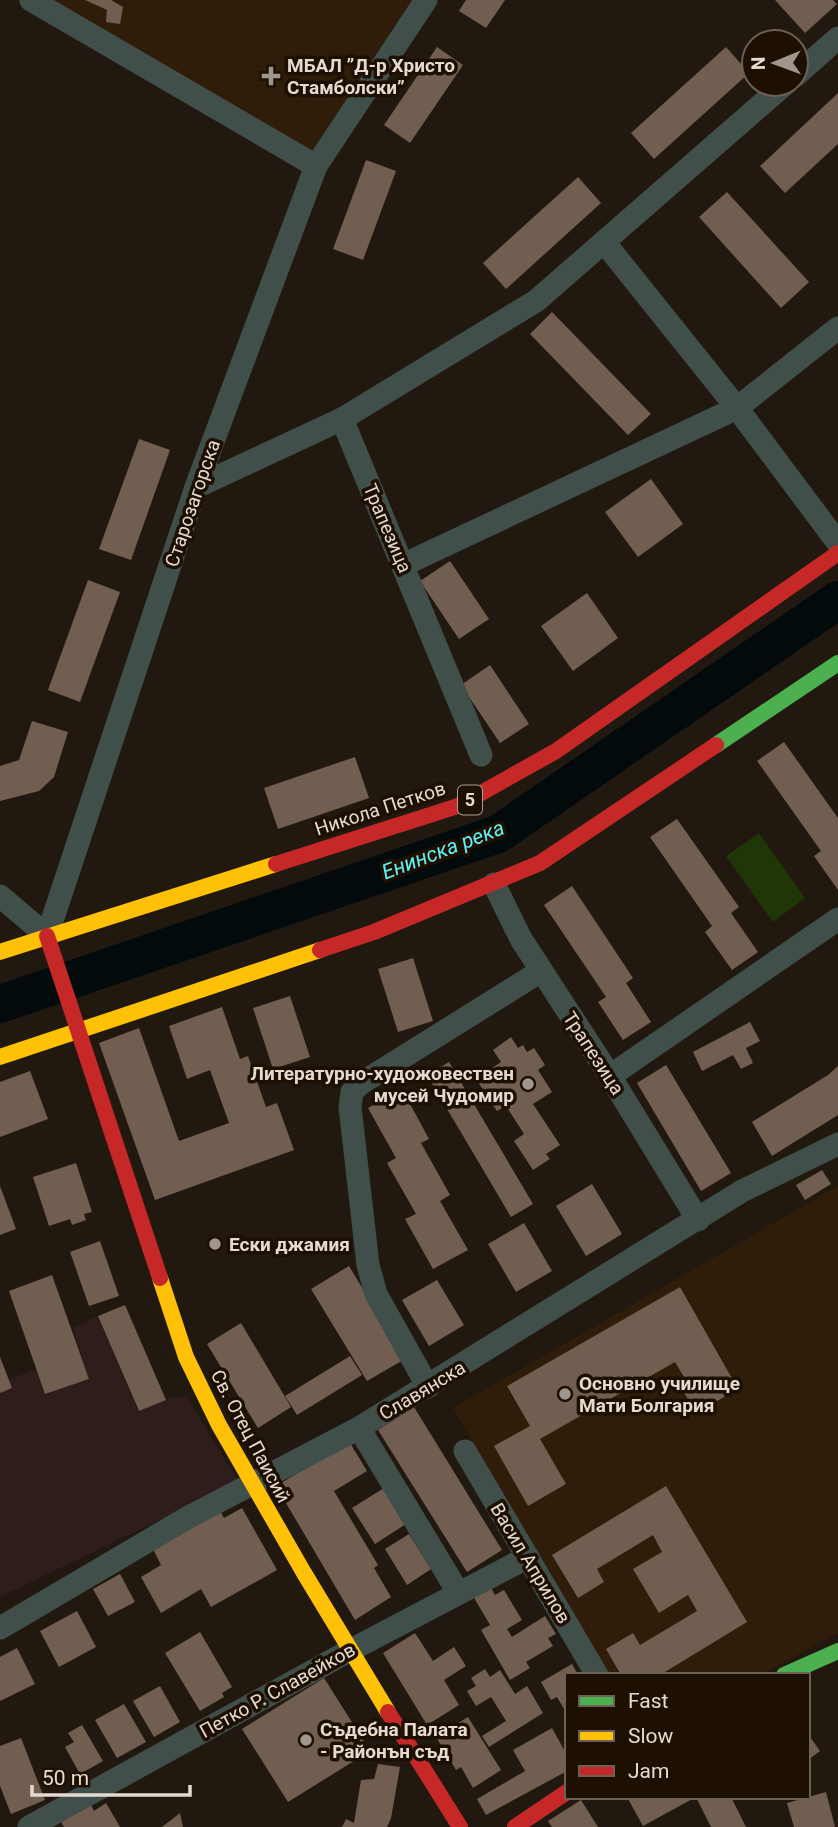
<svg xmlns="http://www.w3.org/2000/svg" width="838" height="1827" viewBox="0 0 838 1827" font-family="Roboto,sans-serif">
<rect width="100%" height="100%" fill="#211910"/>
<!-- commercial -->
<polygon fill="#2e1d1a" points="98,1316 138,1412 166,1399 186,1396 239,1482 0,1597 0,1393 8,1380 37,1369 46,1394 89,1378 73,1328"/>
<!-- built -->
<g fill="#2f1d0a">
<polygon points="49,0 412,0 311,152"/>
<polygon points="838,1186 838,1633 760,1675 608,1675 453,1408"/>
</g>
<!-- green -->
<polygon fill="#203606" points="759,833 805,898 773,922 726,856"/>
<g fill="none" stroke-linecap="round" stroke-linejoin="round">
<!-- river -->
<polyline stroke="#030a0b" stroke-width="38" points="0,1004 498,834 838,600"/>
</g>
<!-- building -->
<g fill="#715e50">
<polygon points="85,0 111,0 123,7 120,24 106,22 107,10"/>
<polygon points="466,0 505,0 486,28 459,11"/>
<polygon points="775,0 833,0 837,4 805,33"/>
<polygon points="437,47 463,65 410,143 384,125"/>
<polygon points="726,47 749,73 654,159 631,133"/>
<polygon points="838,93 838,144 785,193 760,166"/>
<polygon points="366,160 396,171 363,260 333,249"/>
<polygon points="578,177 601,203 506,289 483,263"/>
<polygon points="727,192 809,282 781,308 699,217"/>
<polygon points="552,312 651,414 628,435 530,334"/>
<polygon points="139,439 170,450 131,560 99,549"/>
<polygon points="651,479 683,524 638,557 605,512"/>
<polygon points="450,561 489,619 459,639 420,581"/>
<polygon points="88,580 120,592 80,702 48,690"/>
<polygon points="587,593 618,638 573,671 541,626"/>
<polygon points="490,665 529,724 500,743 461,685"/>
<polygon points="32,721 68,732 54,777 39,791 0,801 0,766 19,760"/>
<polygon points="784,742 838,818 838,890 814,856 821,851 757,761"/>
<polygon points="355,757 369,798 278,829 264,788"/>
<polygon points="677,819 739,907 731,913 758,952 732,970 705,932 712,926 650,837"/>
<polygon points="572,886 633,978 626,983 651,1022 623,1040 598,1002 606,997 544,905"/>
<polygon points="413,958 433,1021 398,1032 378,969"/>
<polygon points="290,996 310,1057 273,1069 253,1008"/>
<polygon points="222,1007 240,1059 248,1056 266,1107 277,1103 294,1150 155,1200 99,1043 139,1028 179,1141 229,1123 210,1070 187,1079 169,1026"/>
<polygon points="750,1022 760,1041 746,1048 753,1063 741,1069 733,1055 702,1071 693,1052"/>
<polygon points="511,1037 518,1048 523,1045 527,1052 534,1048 545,1065 538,1070 552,1092 533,1104 560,1145 546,1154 550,1159 533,1170 514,1141 524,1134 506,1106 497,1111 476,1079 501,1062 493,1050"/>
<polygon points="449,1062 533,1204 511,1217 427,1075"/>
<polygon points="666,1065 731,1173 701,1191 637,1083"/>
<polygon points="838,1066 838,1115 772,1156 752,1122 828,1075"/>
<polygon points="30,1071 48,1119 0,1137 0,1082"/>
<polygon points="402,1089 429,1139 421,1143 450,1195 440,1201 468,1250 433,1269 405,1219 416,1214 387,1163 396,1158 368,1108"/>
<polygon points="76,1163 92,1212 84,1214 86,1220 72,1225 70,1219 49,1226 33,1177"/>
<polygon points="822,1170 831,1184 805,1200 796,1185"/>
<polygon points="592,1184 622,1234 586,1256 556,1206"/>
<polygon points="0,1186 16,1229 0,1235"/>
<polygon points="524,1223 552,1271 516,1292 488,1244"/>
<polygon points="100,1241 119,1296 89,1306 70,1252"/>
<polygon points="349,1266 405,1359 367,1381 311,1289"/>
<polygon points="52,1275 89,1379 45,1394 9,1291"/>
<polygon points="437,1280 464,1325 429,1346 402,1300"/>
<polygon points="680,1287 738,1389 705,1408 700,1400 691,1405 678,1381 684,1377 675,1362 540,1439 566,1484 528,1506 494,1446 530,1426 507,1386"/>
<polygon points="125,1305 166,1400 139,1411 98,1316"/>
<polygon points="241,1323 291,1407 258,1428 207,1344"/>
<polygon points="350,1356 362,1375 297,1415 285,1396"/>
<polygon points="0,1357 12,1388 0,1393"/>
<polygon points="414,1407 502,1550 467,1572 378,1430"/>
<polygon points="347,1438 367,1471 334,1491 378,1565 374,1568 391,1597 355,1620 276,1486 315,1463"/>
<polygon points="666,1486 747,1622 660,1675 621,1675 606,1649 633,1633 640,1645 697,1611 688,1595 659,1613 633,1569 662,1552 653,1535 597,1569 604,1582 578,1598 552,1555"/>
<polygon points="384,1488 406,1524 375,1544 352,1508"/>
<polygon points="242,1508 277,1570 211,1607 201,1589 161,1613 141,1577 161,1565 153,1549 220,1511 224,1518"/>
<polygon points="409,1534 431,1569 407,1585 385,1549"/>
<polygon points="120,1574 135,1602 108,1616 93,1589"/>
<polygon points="491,1588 495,1595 504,1590 522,1620 507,1629 512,1637 545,1616 556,1634 548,1638 553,1646 526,1662 530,1668 510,1680 481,1630 490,1625 470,1591"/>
<polygon points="77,1611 96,1647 59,1667 40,1631"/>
<polygon points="200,1632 232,1687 222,1693 224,1697 200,1711 165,1653"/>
<polygon points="415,1633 433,1661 454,1647 466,1666 444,1680 459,1705 427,1725 383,1653"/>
<polygon points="17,1648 35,1684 0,1701 0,1657"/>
<polygon points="572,1664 578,1675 567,1675 567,1714 557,1697 551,1700 541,1682"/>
<polygon points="485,1669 490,1677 500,1670 515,1694 527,1686 543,1713 489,1747 482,1736 506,1721 491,1697 476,1706 467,1691 476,1686 471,1678"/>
<polygon points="324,1678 370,1751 288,1802 242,1729"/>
<polygon points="160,1686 180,1722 154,1737 133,1701"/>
<polygon points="124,1704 146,1742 117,1758 95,1720"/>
<polygon points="468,1717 501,1770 473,1788 461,1767 456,1770 436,1737"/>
<polygon points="82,1725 103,1761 80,1774 65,1747 74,1742 68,1733"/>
<polygon points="552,1728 567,1755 567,1771 486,1815 477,1799 525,1771 513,1750"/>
<polygon points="808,1734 820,1751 808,1760"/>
<polygon points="21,1738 45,1800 11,1814 0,1786 0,1746"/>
<polygon points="378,1764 400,1767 391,1818 387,1827 342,1827 346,1819 354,1823 361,1780 374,1779"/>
<polygon points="826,1792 835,1827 794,1827 787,1803"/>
<polygon points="627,1797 731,1797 746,1827 711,1827 696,1797 643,1826"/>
<polygon points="581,1800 598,1827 552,1827 548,1821"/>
<polygon points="90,1803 94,1811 106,1803 120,1827 64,1827 61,1822"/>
<polygon points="180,1813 183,1827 162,1827"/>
</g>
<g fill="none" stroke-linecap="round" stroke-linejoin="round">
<!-- street -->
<g stroke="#414f4a" stroke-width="23">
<polyline points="31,0 316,166"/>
<polyline points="796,75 838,38"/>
<polyline points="604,242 737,408 838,543"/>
<polyline points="342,419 481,755"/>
<polyline points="196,487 342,419 536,301 785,84"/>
<polyline points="403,565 737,408 838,328"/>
<polyline points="494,884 521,939 610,1076 698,1220"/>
<polyline points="0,896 47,936 196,487 316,166 426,0"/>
<polyline points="610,1076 838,919"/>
<polyline points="428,1387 376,1294 368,1265 350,1107 352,1092 360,1084 541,971"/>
<polyline points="359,1428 458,1592"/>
<polyline points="465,1451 597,1675"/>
<polyline points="0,1628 187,1518 359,1428 742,1191 838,1144"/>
<polyline points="29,1827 349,1651 528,1557"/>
</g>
<!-- fast -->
<g stroke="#4caf50" stroke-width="16">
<polyline points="716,745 838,663"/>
<polyline points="784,1675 838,1651"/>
</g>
<!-- slow -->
<g stroke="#ffc107" stroke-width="16">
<polyline points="0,952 276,864"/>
<polyline points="0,1057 320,950"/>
<polyline points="160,1278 186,1357 219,1425 304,1573 388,1712"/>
</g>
<!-- jam -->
<g stroke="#c62828" stroke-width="16">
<polyline points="276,864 458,806 556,751 838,553"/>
<polyline points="47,936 160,1278"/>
<polyline points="320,950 374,932 540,863 716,745"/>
<polyline points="388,1712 460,1827"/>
<polyline points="515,1827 567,1792"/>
</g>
</g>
<!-- markers -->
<g fill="#a0968d" stroke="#1d1003" stroke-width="2.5">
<path d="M267.5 65.5h7v7h7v7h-7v7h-7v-7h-7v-7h7z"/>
<circle cx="528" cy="1084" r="7"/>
<circle cx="215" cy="1244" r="7"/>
<circle cx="565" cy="1394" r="7"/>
<circle cx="306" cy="1740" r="7"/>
</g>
<g text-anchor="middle" stroke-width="7" stroke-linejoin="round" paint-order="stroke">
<!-- shield labels -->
<rect fill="#1d1003" stroke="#a99d93" stroke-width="2" x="458" y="785.5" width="24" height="29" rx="5"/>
<g font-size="18" font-weight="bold" fill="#e5dad1">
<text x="470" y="806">5</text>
</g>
<!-- poi labels -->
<g font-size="19" font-weight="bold" fill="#e5dad1" stroke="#1d1003" text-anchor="start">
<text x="287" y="72">МБАЛ ”Д-р Христо<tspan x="287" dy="22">Стамболски”</tspan></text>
<text x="514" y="1080" text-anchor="end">Литературно-художовествен<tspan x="514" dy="22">мусей Чудомир</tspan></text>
<text x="229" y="1251">Ески джамия</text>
<text x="579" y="1390">Основно училище<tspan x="579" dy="22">Мати Болгария</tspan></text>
<text x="320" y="1736">Съдебна Палата<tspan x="320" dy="22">- Районън съд</tspan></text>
</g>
<!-- street labels -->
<g font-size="19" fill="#e5dad1" stroke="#1d1003">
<text transform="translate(192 503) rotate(-71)" y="7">Старозагорска</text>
<text transform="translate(388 528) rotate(67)" y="7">Трапезица</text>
<text transform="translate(380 808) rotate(-18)" y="7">Никола Петков</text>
<text transform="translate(594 1053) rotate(57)" y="7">Трапезица</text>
<text transform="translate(422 1390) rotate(-31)" y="7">Славянска</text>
<text transform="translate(251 1436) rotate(62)" y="7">Св. Отец Паисий</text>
<text transform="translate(531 1563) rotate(59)" y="7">Васил Априлов</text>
<text transform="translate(277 1690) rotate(-29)" y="7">Петко Р. Славейков</text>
</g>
<!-- water labels -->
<g font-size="21" font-style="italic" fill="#61f1f5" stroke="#1d1003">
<text transform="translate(443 850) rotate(-21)" y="7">Енинска река</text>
</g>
</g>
<!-- legend -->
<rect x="565" y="1673" width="245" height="126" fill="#1d1003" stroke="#6d6155" stroke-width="2"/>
<rect x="579" y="1696" width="35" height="10" fill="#4caf50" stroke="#6d6155" stroke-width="2"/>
<text x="628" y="1708" font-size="21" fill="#e5dad1">Fast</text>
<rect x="579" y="1731" width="35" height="10" fill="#ffc107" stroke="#6d6155" stroke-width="2"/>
<text x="628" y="1743" font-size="21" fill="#e5dad1">Slow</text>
<rect x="579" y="1766" width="35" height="10" fill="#c62828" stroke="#6d6155" stroke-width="2"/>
<text x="628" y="1778" font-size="21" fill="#e5dad1">Jam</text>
<!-- north arrow -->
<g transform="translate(775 63) rotate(269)"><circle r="33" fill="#1d1003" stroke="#6d6155" stroke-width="2"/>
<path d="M0-5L12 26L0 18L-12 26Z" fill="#a0968d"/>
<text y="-10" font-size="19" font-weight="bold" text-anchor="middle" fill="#e5dad1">N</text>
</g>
<!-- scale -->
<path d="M32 1785v10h158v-10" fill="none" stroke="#e5dad1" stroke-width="3.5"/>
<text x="42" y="1785" font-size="21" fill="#e5dad1" stroke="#1d1003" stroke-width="5" paint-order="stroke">50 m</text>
</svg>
